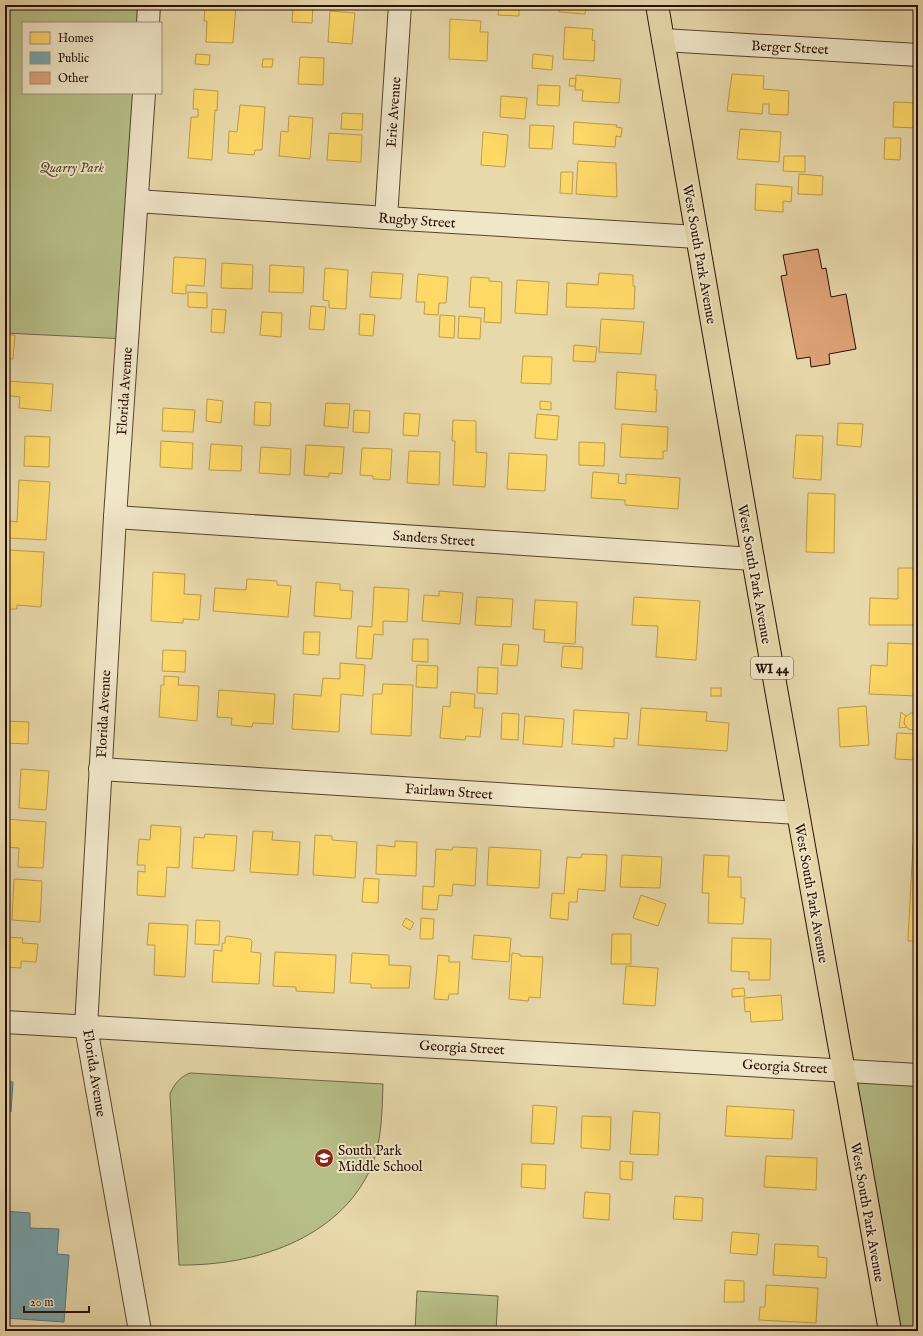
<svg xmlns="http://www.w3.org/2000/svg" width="923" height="1336" viewBox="0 0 923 1336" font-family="'IM FELL English',serif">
<rect width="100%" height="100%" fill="#e8d9ab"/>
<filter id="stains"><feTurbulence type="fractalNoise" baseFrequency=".005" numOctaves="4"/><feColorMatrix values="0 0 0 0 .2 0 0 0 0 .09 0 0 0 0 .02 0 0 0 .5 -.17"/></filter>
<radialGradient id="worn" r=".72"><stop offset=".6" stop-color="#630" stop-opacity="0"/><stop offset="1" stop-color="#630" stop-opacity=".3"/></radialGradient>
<!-- green -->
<g fill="#b7bf88" stroke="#706746">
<polygon points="5,5 149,5 148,23 23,23 23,93 143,93 127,339 5,333"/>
<polygon points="843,1069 918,1075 918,1331 889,1331"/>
<path d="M190,1073L383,1084C382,1112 382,1142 371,1168C338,1240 253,1266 179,1265L170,1094C174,1084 180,1077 190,1073Z"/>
<polygon points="417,1291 498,1296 496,1331 415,1331"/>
</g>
<!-- homes -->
<g fill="#ffd966" stroke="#be9c49">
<polygon points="205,5 236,5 233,43 206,42 207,21 204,21"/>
<polygon points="293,5 313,5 312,23 292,22"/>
<polygon points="499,5 519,5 519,16 498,15"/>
<polygon points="559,5 586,5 585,14 559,12"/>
<polygon points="718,5 750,5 750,10 718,8"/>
<polygon points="330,11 355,13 352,44 328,42"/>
<polygon points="450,19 481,21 480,32 488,32 487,61 449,59"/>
<polygon points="565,27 593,29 592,40 595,41 594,61 563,59"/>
<polygon points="196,54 210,55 209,65 195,64"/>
<polygon points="533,54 553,56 552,70 532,68"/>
<polygon points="300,57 324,58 323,85 298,84"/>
<polygon points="263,59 273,59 272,67 262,67"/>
<polygon points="732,74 764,76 763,89 789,91 788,115 769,114 769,104 763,104 762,114 727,111"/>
<polygon points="576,75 621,79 619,103 582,101 583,90 575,90"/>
<polygon points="570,78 576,79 575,86 569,86"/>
<polygon points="538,85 560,86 559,106 537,105"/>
<polygon points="194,89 218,91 217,111 215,110 212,160 188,158 191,117 198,117 198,109 193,109"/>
<polygon points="501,96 527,98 525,119 500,117"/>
<polygon points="894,102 918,103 918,128 893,127"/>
<polygon points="240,105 265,107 262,150 255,150 254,155 228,153 229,131 237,132"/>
<polygon points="342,113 363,114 362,130 341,129"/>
<polygon points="289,116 313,118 310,159 279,156 281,131 288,132"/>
<polygon points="574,122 617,125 616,127 622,128 621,137 616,136 615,147 573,144"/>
<polygon points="530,125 554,126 552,149 529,148"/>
<polygon points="740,129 781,132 779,162 737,159"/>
<polygon points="483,132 508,135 505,167 481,165"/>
<polygon points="329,133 362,135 361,162 327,160"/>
<polygon points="885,138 901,138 900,160 884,159"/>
<polygon points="784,156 805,156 805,172 783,171"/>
<polygon points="578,161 616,163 617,197 576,194"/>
<polygon points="561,172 573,172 572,194 560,193"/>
<polygon points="799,174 823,176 822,195 798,194"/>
<polygon points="756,184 792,187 791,202 783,201 783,212 755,210"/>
<polygon points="174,257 206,259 204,286 186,285 186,294 172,293"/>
<polygon points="222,263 253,265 252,289 221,288"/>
<polygon points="270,265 304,267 303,293 269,292"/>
<polygon points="325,268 348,270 346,309 329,308 329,301 323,300"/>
<polygon points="372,272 403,274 401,299 370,297"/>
<polygon points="599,273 633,275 633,286 635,286 634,309 566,307 567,283 598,285"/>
<polygon points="418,274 448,277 446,303 439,303 438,315 424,314 425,302 416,302"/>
<polygon points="471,277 489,278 489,281 502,282 501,323 484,322 485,308 469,307"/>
<polygon points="517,280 549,282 547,315 515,313"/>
<polygon points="188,292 207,293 207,308 188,307"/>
<polygon points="311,306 326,307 324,330 309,329"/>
<polygon points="212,309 226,310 224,333 211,332"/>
<polygon points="262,312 282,313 281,337 260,335"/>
<polygon points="360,314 375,315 373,336 359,335"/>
<polygon points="440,315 455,316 454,338 439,337"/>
<polygon points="459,316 481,318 480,339 458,338"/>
<polygon points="601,319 644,322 641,354 599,352"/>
<polygon points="5,335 15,335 13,359 5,358"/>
<polygon points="574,345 597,347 595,362 573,361"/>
<polygon points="523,356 552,357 551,384 521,383"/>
<polygon points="617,372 656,375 655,390 657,390 656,412 615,409"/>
<polygon points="5,381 53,384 51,411 19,408 20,397 5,395"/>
<polygon points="207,399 223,401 221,423 206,421"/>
<polygon points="540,401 551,402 551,410 540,409"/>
<polygon points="255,402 271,403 270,426 254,425"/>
<polygon points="326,403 350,404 348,428 324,426"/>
<polygon points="163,408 195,410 193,432 162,431"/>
<polygon points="354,410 370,411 369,433 353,432"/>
<polygon points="404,413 420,414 418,436 403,435"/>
<polygon points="537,414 559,416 557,440 535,438"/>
<polygon points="453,420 476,421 476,452 487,453 485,487 453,485 455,441 452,441"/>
<polygon points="838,423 863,424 861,447 837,445"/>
<polygon points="622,424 668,427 667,451 663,451 663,459 620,457"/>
<polygon points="796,435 823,436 821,480 793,478"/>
<polygon points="25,436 50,437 49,467 24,466"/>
<polygon points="161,441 193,443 192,469 160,467"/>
<polygon points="579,442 605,443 604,466 579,465"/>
<polygon points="211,444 242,446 241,471 209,470"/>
<polygon points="306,445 344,447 342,474 329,473 329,477 304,475"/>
<polygon points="261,447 291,449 290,475 259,473"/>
<polygon points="362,448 392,449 390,480 373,479 373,476 360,475"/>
<polygon points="409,451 440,452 439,485 407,483"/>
<polygon points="509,453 547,455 545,491 507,489"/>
<polygon points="593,472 619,474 618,483 626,484 626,474 680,478 678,509 625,505 625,500 591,498"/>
<polygon points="19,480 50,482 46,540 9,538 10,521 17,522"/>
<polygon points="808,493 835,494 834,553 806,552"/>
<polygon points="7,550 44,552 41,607 17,605 17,609 5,609"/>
<polygon points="898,568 918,568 918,625 869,625 870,598 898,599"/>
<polygon points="153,572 185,574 184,594 201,595 199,620 183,619 183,623 151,621"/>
<polygon points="247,579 277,581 277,585 291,586 288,617 213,611 215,588 246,590"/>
<polygon points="316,582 340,584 340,590 353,591 351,619 314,616"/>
<polygon points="374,587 409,589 407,622 383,621 383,635 374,634 372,659 356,658 358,626 372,627"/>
<polygon points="439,591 463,593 460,624 422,621 424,595 439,596"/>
<polygon points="477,597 513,599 511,627 475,625"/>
<polygon points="634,597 700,601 696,660 656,657 658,626 632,625"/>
<polygon points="535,600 577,602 575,644 544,642 545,630 533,629"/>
<polygon points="304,632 320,632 319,655 303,654"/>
<polygon points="413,639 428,639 428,662 412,661"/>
<polygon points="888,643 918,644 918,696 869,694 871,665 887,666"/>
<polygon points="503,644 519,645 517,666 501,665"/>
<polygon points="563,646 583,647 582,669 561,667"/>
<polygon points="163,650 186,651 185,672 162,671"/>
<polygon points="340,663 365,665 363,696 341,694 339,732 292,729 294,694 321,696 323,678 340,679"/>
<polygon points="417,665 438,666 437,688 416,687"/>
<polygon points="478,667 498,668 497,694 477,693"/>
<polygon points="164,676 179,677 178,685 199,686 197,721 159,717 161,685 164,685"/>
<polygon points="383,684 413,685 411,736 371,734 373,694 382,694"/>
<rect x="711" y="688" width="10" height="8"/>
<polygon points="219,690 275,694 273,724 253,723 252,727 231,725 232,718 217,717"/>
<polygon points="451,692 475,694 474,708 483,708 480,737 466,736 465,740 440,738 443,706 450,707"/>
<polygon points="866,706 869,745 840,747 838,708"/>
<polygon points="641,708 707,712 706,721 729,723 727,751 638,745"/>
<polygon points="574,710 629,713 627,739 614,738 614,747 572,744"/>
<polygon points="901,712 906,716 904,723 907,727 899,728"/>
<polygon points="502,713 519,714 518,740 501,739"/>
<polygon points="911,713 918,714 918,729 915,730 908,729 904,723 905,717"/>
<polygon points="525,716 564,719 562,747 523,744"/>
<polygon points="5,721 29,722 28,744 5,743"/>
<polygon points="897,733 918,734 918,760 895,759"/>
<polygon points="21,769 49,771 46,810 19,808"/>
<polygon points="5,819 46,822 43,868 18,867 19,848 5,847"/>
<polygon points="151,825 181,827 179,868 167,867 165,897 137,895 138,871 145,872 145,865 137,865 139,839 150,840"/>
<polygon points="253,831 273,832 272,840 300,842 298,875 250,872"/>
<polygon points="205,834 237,836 234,871 192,868 194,837 204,838"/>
<polygon points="315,835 332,836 332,840 357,842 355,878 313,875"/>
<polygon points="395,841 417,842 416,876 376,874 377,845 395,847"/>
<polygon points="913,844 918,844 918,941 908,941"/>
<polygon points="453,847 477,848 475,886 453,884 452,896 439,895 437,910 422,909 423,886 434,887 436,849 452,850"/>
<polygon points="489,847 541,850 539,888 487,885"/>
<polygon points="582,854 607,855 605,891 578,889 577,902 569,902 568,920 550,918 552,893 564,894 567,857 581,858"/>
<polygon points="622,855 662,857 660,888 620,887"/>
<polygon points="704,855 729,856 728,877 741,877 741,898 745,898 743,924 708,923 709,893 702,893"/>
<polygon points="364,878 379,879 378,903 362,902"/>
<polygon points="14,879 42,881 40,922 12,920"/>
<polygon points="641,895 666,904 658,926 633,918"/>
<polygon points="406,918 414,923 410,930 402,925"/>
<polygon points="421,918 434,919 433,939 420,939"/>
<polygon points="196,920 220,921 219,945 195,944"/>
<polygon points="149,923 188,925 185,977 154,975 155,945 147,945"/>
<polygon points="612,934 631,934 631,964 611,964"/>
<polygon points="474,935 511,938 509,962 472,959"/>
<polygon points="227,936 250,939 252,941 251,952 261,953 259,984 212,982 214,950 222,951 222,943 225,943 225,938"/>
<polygon points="5,937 23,938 22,943 38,944 36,962 21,961 21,968 5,967"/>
<polygon points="732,938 771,939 770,980 749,980 749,972 731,971"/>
<polygon points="275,952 336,955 334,993 296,991 296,987 273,986"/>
<polygon points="352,953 389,955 389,965 411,966 409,988 371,988 371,984 350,983"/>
<polygon points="512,953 520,954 520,956 543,957 540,998 529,997 528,1001 509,999"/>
<polygon points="438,955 449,956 449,962 460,962 458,994 449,994 448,1000 434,999"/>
<polygon points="626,966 658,968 655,1006 623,1004"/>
<polygon points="744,988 745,996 732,997 732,989"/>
<polygon points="781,995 783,1020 751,1022 750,1011 745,1012 744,998"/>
<polygon points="533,1105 557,1107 554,1144 531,1143"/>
<polygon points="727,1106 794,1110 792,1139 725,1136"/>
<polygon points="633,1111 660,1113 658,1155 630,1154"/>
<polygon points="582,1116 611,1117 610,1150 581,1148"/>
<polygon points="766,1156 817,1158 816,1190 764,1187"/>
<polygon points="620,1161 633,1162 632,1180 620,1179"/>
<polygon points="522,1164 546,1165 545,1189 521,1187"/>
<polygon points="585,1192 610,1194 609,1220 583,1218"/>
<polygon points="675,1196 703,1198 702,1221 673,1219"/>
<polygon points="732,1232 759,1234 757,1255 730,1253"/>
<polygon points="775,1244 818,1246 818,1257 827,1258 826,1278 773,1275"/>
<polygon points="725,1280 744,1281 744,1302 724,1302"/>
<polygon points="766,1285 818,1288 816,1323 759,1320 760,1307 765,1307"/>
</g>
<!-- public -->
<g fill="#76a5af" stroke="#5f787c">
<polygon points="5,1081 13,1082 11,1112 7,1111 5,1146"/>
<polygon points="5,1211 30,1213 30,1228 59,1229 57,1254 69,1255 64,1322 5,1318"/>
</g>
<!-- building -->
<polygon fill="#dea377" stroke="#280f05" points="818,249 822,269 826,268 831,297 846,294 856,349 829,354 830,364 811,367 810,357 797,359 781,276 787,275 783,255"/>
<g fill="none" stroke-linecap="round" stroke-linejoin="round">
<defs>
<g id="minor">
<polyline points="148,23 149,5"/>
<polyline points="663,40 918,55"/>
<polyline points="137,201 386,218 697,237"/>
<polyline points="386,218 400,5"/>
<polyline points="115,517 753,559"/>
<polyline points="100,769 798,813"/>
<polyline points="5,1022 918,1075"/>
<polyline points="140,1331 86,1027 115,517 144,93"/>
</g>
<polyline id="primary" points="657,5 753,559 890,1331"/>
</defs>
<!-- minor casing -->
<use href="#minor" stroke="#58422e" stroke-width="24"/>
<!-- primary casing -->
<use href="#primary" stroke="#280f05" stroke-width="24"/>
<!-- minor -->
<use href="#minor" stroke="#f0e6c8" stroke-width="22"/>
<!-- primary -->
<use href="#primary" stroke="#e8d9ab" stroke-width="22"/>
</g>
<!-- icons -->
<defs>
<symbol id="school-disc" viewBox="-11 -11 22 22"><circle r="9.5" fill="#8f2418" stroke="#f0e6c8"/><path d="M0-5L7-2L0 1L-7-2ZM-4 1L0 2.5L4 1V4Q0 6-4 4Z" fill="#fff"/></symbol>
</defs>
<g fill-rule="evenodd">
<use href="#school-disc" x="313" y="1147" width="22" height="22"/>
</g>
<g text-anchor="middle" stroke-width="4" stroke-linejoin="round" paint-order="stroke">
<!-- shield labels -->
<rect fill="#f0e6c8" stroke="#645040" stroke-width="1" x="751" y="657" width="42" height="22" rx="3"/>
<g font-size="13" font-weight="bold" fill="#280f05">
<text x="772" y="673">WI 44</text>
</g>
<!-- street labels -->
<g font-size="14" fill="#280f05" stroke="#f0e6c8">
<text transform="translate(790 47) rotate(3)" y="5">Berger Street</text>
<text transform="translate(393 112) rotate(-86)" y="5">Erie Avenue</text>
<text transform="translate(417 220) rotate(4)" y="5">Rugby Street</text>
<text transform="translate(700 254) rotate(80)" y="5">West South Park Avenue</text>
<text transform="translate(124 391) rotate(-86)" y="5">Florida Avenue</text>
<text transform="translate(434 538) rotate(4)" y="5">Sanders Street</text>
<text transform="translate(755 574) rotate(80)" y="5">West South Park Avenue</text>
<text transform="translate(103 714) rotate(-87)" y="5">Florida Avenue</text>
<text transform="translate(449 791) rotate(4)" y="5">Fairlawn Street</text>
<text transform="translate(812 893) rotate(80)" y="5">West South Park Avenue</text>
<text transform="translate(462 1047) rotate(3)" y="5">Georgia Street</text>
<text transform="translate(785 1066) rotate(3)" y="5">Georgia Street</text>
<text transform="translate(95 1073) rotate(81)" y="5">Florida Avenue</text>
<text transform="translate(868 1212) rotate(80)" y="5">West South Park Avenue</text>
</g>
<!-- park labels -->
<g font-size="14" font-style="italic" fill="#5a4d33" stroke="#f0e6c8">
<text x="72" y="172">Quarry Park</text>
</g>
<!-- poi labels -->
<g font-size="14" fill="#280f05" stroke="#f0e6c8" text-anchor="start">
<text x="338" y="1155">South Park<tspan x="338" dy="16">Middle School</tspan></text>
</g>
</g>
<!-- margin -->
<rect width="923" height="1336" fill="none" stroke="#e8d9ab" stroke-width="20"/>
<rect x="6" y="6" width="911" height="1324" fill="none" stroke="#280f05" stroke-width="2"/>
<rect x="10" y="10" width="903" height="1316" fill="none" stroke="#280f05"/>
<!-- legend -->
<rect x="22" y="22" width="140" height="72" fill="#f0e6c8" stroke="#a0907a"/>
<rect x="30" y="32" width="20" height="12" fill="#ffd966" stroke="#a0907a"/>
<text x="58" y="42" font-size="12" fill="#280f05">Homes</text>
<rect x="30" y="52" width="20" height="12" fill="#76a5af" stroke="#a0907a"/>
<text x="58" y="62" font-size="12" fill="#280f05">Public</text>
<rect x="30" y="72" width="20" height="12" fill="#dea377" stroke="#a0907a"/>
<text x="58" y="82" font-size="12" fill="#280f05">Other</text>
<!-- scale -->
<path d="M24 1306v6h65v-6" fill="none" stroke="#280f05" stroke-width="2"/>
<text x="30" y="1306" font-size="12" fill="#280f05" stroke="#f0e6c8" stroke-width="3" paint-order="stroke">20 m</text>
<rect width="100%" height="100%" filter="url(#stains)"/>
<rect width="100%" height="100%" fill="url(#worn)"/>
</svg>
